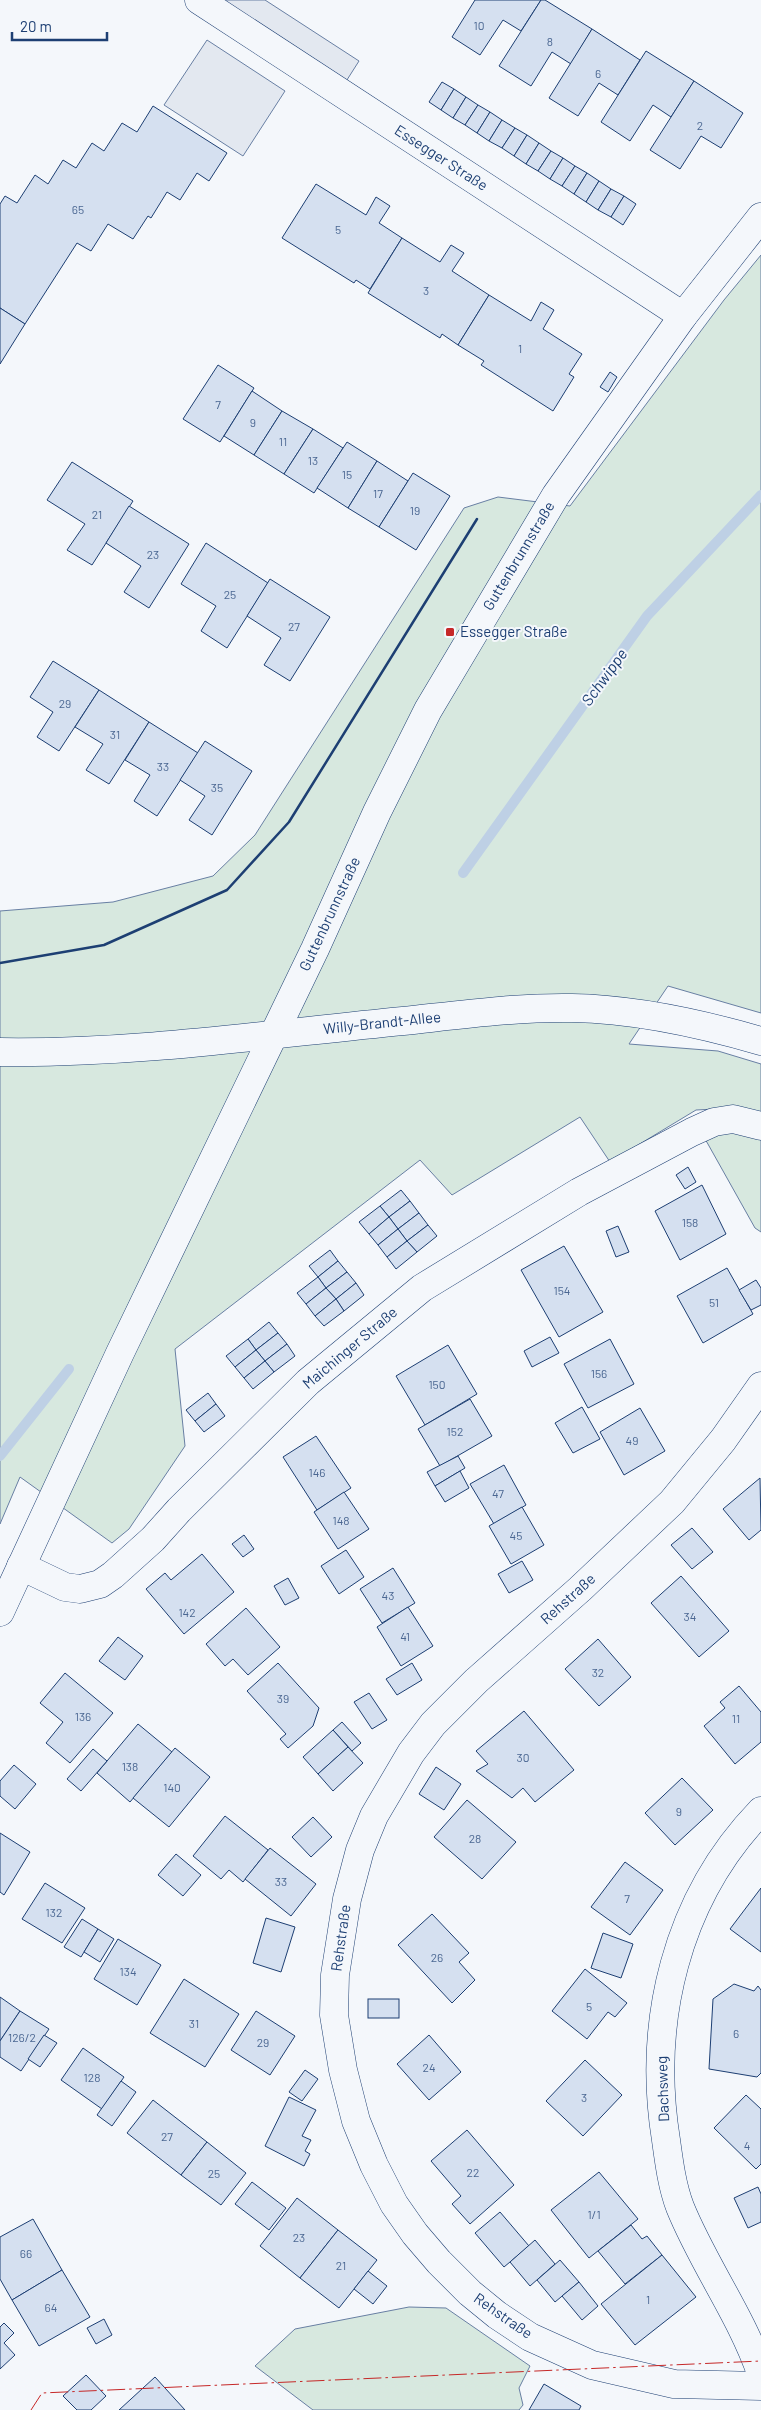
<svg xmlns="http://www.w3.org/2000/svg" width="761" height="2410" viewBox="0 0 761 2410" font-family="Barlow,sans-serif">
<rect width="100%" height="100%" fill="#f4f7fb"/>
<!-- green -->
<g fill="#d7e8df" stroke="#687fa3">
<polygon points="761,255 761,1013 668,986 629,1044 718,1051 761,1064 761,1118 736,1108 696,1110 610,1162 580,1117 452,1195 420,1160 175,1349 185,1446 129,1529 112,1543 20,1477 0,1524 0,911 113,902 213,876 255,835 464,508 498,497 570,506 724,300"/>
<polygon points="721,1129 761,1131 761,1232 755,1228 704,1137"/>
<polygon points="409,2307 446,2308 530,2366 519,2388 523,2405 519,2410 313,2410 255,2366 295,2329"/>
</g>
<!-- parking -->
<g fill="#e3e8f0" stroke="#687fa3">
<polygon points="217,0 265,0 359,61 345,83"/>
<polygon points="207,40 285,91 243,156 164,105"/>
</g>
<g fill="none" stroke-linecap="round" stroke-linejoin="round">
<!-- stream -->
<g stroke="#bed0e5" stroke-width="10">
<polyline points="463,873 647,616 761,495"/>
<polyline points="0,1456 69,1369"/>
</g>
</g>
<!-- building -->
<g fill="#d5e0f0" stroke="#1d3f73">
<polygon points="475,0 541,0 521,31 503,20 480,55 452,37"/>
<polygon points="541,0 545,0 592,29 571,64 552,52 531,86 499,66"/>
<polygon points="592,29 640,60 618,95 599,83 578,116 549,98"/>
<polygon points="646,51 694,81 671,117 653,105 630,141 601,122"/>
<polygon points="694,81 743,113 721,148 701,136 680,169 650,150"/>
<polygon points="442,82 454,89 441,110 429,102"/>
<polygon points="454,89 466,97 453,118 441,110"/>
<polygon points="466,97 478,105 465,125 453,118"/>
<polygon points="478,105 490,112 477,133 465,125"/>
<polygon points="153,106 227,153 209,181 197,173 180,200 167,192 151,218 148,216 133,239 108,224 91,251 77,243 25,324 0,308 0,204 5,196 17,203 35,175 48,184 63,160 76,168 92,143 104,151 122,123 137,132"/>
<polygon points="490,112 502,120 489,141 477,133"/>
<polygon points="502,120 515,128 502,148 489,141"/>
<polygon points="515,128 527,135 514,156 502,148"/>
<polygon points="527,135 539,143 526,164 514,156"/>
<polygon points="539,143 551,151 538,171 526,164"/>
<polygon points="551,151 563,158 550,179 538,171"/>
<polygon points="563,158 575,166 562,186 550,179"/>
<polygon points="575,166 587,173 574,194 562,186"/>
<polygon points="587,173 599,181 586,202 574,194"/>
<polygon points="599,181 611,189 598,210 586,202"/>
<polygon points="316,184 366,215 376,197 390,206 379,223 402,238 370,289 356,280 354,283 282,238"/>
<polygon points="611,189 624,196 611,217 598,210"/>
<polygon points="624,196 636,204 623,225 611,217"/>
<polygon points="402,238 440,262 451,245 464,253 452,271 489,295 458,345 442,334 440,338 368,293"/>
<polygon points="489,295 531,321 541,302 554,310 543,329 582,354 569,374 574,377 553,411 481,365 484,361 458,345"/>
<polygon points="0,308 25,324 0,364"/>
<polygon points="218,365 254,388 220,442 183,419"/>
<polygon points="610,372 617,377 608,392 600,387"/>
<polygon points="252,391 282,411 254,455 224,436"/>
<polygon points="282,411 313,429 284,474 254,455"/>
<polygon points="313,429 343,448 314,493 284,474"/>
<polygon points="347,442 377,461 348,508 317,488"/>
<polygon points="377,461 408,481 379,527 348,508"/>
<polygon points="72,462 133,501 92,565 67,550 85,524 47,500"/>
<polygon points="413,473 450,496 416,550 379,527"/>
<polygon points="129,506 189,544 149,608 124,592 141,566 106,543"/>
<polygon points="206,543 268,583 227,648 201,631 216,606 181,584"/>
<polygon points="270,579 330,617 290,681 264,665 281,638 247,616"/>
<polygon points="53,661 99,690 59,751 37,737 53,712 30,697"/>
<polygon points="99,690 149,722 109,784 86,770 103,744 75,727"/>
<polygon points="149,722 198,753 157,816 134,801 150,775 125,760"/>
<polygon points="205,741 252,771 212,835 189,820 205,796 180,780"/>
<polygon points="688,1167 696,1182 685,1189 676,1175"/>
<polygon points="702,1185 726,1234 680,1260 655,1211"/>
<polygon points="401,1190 410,1201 389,1217 380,1206"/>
<polygon points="410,1201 419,1213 398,1229 389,1217"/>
<polygon points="380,1206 389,1217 369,1234 359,1222"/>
<polygon points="419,1213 428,1225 407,1241 398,1229"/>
<polygon points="389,1217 398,1229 378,1245 369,1234"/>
<polygon points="428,1225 437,1236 417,1252 407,1241"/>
<polygon points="618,1226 629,1252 616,1257 606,1231"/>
<polygon points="398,1229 407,1241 387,1257 378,1245"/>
<polygon points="407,1241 417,1252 396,1269 387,1257"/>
<polygon points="564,1246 603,1312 559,1337 521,1270"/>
<polygon points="330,1250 338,1261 318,1277 309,1266"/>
<polygon points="338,1261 347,1272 326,1288 318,1277"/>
<polygon points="727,1268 753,1314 703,1343 677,1296"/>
<polygon points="347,1272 356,1283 336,1299 326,1288"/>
<polygon points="318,1277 326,1288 306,1304 297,1293"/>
<polygon points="756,1280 761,1288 761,1305 751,1310 739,1290"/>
<polygon points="356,1283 364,1295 344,1311 336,1299"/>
<polygon points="326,1288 336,1299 315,1316 306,1304"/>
<polygon points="336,1299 344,1311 324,1326 315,1316"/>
<polygon points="269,1322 278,1333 256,1350 248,1339"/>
<polygon points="278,1333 287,1344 265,1361 256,1350"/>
<polygon points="550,1337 559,1353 532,1367 524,1351"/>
<polygon points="248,1339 256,1350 235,1367 226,1356"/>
<polygon points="610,1339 634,1384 588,1408 564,1364"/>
<polygon points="287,1344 295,1356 274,1372 265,1361"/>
<polygon points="448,1345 477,1394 425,1425 396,1376"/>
<polygon points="256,1350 265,1361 244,1378 235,1367"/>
<polygon points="265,1361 274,1372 253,1389 244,1378"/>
<polygon points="208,1393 216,1404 195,1421 186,1410"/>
<polygon points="470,1399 492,1436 440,1466 418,1429"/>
<polygon points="216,1404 225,1416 204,1432 195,1421"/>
<polygon points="582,1407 600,1439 573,1453 555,1423"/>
<polygon points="640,1408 665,1451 624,1475 600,1432"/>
<polygon points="316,1436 351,1488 317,1510 283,1457"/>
<polygon points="458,1456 465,1468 435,1486 427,1472"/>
<polygon points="504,1465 526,1505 494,1524 470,1484"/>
<polygon points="460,1471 469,1488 445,1502 435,1486"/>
<polygon points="760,1478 761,1530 749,1540 723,1509"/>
<polygon points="344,1492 369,1529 338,1549 314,1512"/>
<polygon points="522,1507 544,1545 511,1564 489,1526"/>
<polygon points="692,1528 713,1552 692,1569 671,1545"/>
<polygon points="244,1535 254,1549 243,1557 232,1544"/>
<polygon points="346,1550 364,1577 339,1594 321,1566"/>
<polygon points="202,1554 234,1592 184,1634 146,1589 165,1573 171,1580"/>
<polygon points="522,1561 533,1580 509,1593 498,1574"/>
<polygon points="393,1568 415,1603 382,1623 360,1589"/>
<polygon points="681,1576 729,1631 699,1657 651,1603"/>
<polygon points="288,1578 299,1598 285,1605 274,1586"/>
<polygon points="408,1607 433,1646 401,1666 377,1627"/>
<polygon points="246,1608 280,1647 248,1675 233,1659 225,1666 206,1644"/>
<polygon points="118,1637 143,1656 125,1680 99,1661"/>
<polygon points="598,1639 631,1677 599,1706 565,1669"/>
<polygon points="278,1663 319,1708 313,1726 288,1748 280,1739 286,1734 247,1691"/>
<polygon points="412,1663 422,1680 397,1695 386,1679"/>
<polygon points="65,1673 113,1713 70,1763 46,1743 63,1722 40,1703"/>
<polygon points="739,1686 761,1712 761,1742 735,1764 704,1726 725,1708 720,1702"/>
<polygon points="369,1693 387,1720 372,1729 354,1702"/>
<polygon points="524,1711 574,1770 535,1802 523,1788 512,1798 476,1771 488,1764 476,1751"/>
<polygon points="342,1722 361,1743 352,1751 333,1730"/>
<polygon points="138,1724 172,1752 130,1802 97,1773"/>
<polygon points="333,1730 348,1747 318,1774 303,1757"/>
<polygon points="348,1747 363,1763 333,1791 318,1774"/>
<polygon points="175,1748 210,1777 169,1827 133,1798"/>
<polygon points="93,1749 107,1761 81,1791 67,1779"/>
<polygon points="14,1765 36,1784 15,1809 0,1796 0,1781"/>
<polygon points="436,1767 461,1784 444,1810 419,1794"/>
<polygon points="682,1778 713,1810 675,1845 645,1813"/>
<polygon points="467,1800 516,1842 482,1879 434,1837"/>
<polygon points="225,1816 268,1850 243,1882 229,1870 221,1879 193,1856"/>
<polygon points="313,1817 332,1837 311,1857 292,1837"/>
<polygon points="0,1833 30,1852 4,1895 0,1892"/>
<polygon points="270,1848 316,1884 291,1916 245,1879"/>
<polygon points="176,1854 201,1875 183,1896 158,1875"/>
<polygon points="625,1862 663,1890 630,1935 591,1907"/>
<polygon points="45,1883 85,1908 62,1943 22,1919"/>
<polygon points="761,1888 761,1952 730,1929"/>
<polygon points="432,1914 469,1953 459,1962 475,1980 452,2003 398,1945"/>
<polygon points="266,1918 295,1927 281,1972 253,1963"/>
<polygon points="82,1919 98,1929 81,1957 64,1947"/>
<polygon points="98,1929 114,1939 100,1962 84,1952"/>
<polygon points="603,1933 633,1944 621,1978 591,1968"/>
<polygon points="118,1939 161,1965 137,2005 94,1979"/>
<polygon points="585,1969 627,2003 615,2017 608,2012 587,2039 552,2011"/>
<polygon points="184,1979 239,2014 205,2067 150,2033"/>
<polygon points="734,1984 754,1991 758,1986 761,1990 761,2073 757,2077 709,2069 713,1999"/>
<polygon points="0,1997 20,2011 0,2041"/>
<rect x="368" y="1999" width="31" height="19"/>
<polygon points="20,2011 49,2029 21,2071 0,2057 0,2041"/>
<polygon points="256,2011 295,2036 270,2075 231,2050"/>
<polygon points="44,2035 57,2043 40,2067 28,2059"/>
<polygon points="429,2035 461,2072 429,2100 397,2064"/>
<polygon points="83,2048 124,2077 102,2109 61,2080"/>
<polygon points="585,2060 622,2095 583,2136 546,2101"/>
<polygon points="305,2070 318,2079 302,2101 289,2092"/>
<polygon points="121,2081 136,2092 112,2126 97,2115"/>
<polygon points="746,2095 761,2109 761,2164 756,2169 714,2128"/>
<polygon points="289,2097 316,2110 302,2136 311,2140 305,2151 310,2154 304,2166 265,2146"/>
<polygon points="153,2100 207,2142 181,2175 127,2133"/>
<polygon points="467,2130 514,2185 470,2224 452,2204 461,2196 431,2161"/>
<polygon points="207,2142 246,2173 221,2205 181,2175"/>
<polygon points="599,2172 638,2219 589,2258 551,2210"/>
<polygon points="252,2182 286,2208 269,2230 235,2204"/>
<polygon points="758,2187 761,2194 761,2222 748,2228 734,2198"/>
<polygon points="297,2198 338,2230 300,2278 260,2246"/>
<polygon points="500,2212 529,2246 504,2267 475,2233"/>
<polygon points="33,2219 62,2270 12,2300 0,2279 0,2237"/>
<polygon points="631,2225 642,2239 647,2236 662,2255 625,2284 598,2251"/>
<polygon points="338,2230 377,2260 339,2308 300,2278"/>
<polygon points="535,2240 555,2264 530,2286 510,2262"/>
<polygon points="662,2255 696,2297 635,2345 601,2304"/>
<polygon points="560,2260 579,2282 555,2302 537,2280"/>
<polygon points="62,2270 90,2317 39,2346 12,2300"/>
<polygon points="368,2271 387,2286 373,2304 354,2289"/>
<polygon points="579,2282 598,2306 582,2320 562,2296"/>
<polygon points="104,2319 112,2335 96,2344 87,2328"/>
<polygon points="4,2323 14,2333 4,2343 15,2355 0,2369 0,2327"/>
<polygon points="86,2375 106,2396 91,2410 77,2410 63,2396"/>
<polygon points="155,2377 185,2410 119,2410"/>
<polygon points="544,2384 581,2406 579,2410 529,2410"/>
</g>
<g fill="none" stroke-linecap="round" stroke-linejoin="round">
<defs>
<g id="minor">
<polyline points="199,0 683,316"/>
<polyline points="761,1386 723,1440 672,1502 580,1589 476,1681 433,1724 411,1753 374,1816 360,1850 347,1899 335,1975 334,2015 343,2070 356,2121 374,2165 394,2204 415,2234 439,2262 470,2293 497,2315 530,2337 592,2365 674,2384 761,2386"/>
<polyline points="21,1566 65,1587 80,1589 100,1584 113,1575 153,1539 179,1510 308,1382 422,1288 579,1192 692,1132 714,1122 733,1119 761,1126"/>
<path d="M761,1811C676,1899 647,2022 666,2140C669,2162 672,2186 680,2207C703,2264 741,2315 761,2373"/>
</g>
<polyline id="tertiary" points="0,1612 120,1353 315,949 377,812 428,710 556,495 683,316 761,217"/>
<path id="secondary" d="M0,1052C135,1054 269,1034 403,1021C459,1015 516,1007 572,1008C636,1009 699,1023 761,1041"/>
</defs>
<!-- minor casing -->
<use href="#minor" stroke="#1d3f73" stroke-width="29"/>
<!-- tertiary casing -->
<use href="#tertiary" stroke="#1d3f73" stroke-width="29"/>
<!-- secondary casing -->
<use href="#secondary" stroke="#1d3f73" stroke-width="29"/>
<!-- minor -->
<use href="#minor" stroke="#f4f7fb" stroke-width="28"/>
<!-- tertiary -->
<use href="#tertiary" stroke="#f4f7fb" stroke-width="28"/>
<!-- secondary -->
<use href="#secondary" stroke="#f4f7fb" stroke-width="28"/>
<!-- wall -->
<polyline stroke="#1d3f73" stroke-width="2.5" points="0,963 104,945 227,890 289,822 477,519"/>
<!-- power -->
<polyline stroke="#c62828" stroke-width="1" stroke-dasharray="18 4 2.5 4" stroke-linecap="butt" points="31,2410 42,2393 761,2361"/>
</g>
<!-- markers -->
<rect fill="#c62828" stroke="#f4f7fb" stroke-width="2" x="445" y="627" width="10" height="10" rx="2.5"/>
<g text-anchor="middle" stroke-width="4" stroke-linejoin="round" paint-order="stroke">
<!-- number labels -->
<g font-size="12" fill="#4b6792">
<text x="479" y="30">10</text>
<text x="550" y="46">8</text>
<text x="598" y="78">6</text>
<text x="700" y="130">2</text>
<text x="78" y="214">65</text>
<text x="338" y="234">5</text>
<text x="426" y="295">3</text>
<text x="520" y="353">1</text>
<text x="218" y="409">7</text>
<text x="253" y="427">9</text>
<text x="283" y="446">11</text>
<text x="313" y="465">13</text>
<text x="347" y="479">15</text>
<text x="378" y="498">17</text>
<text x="415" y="515">19</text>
<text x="97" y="519">21</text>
<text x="153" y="559">23</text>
<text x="230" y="599">25</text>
<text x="294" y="631">27</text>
<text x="65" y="708">29</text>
<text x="115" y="739">31</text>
<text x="163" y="771">33</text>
<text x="217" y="792">35</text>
<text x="690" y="1227">158</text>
<text x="562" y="1295">154</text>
<text x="714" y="1307">51</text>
<text x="599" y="1378">156</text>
<text x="437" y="1389">150</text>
<text x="455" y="1436">152</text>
<text x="632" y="1445">49</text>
<text x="317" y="1477">146</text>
<text x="498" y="1498">47</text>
<text x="341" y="1525">148</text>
<text x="516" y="1540">45</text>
<text x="388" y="1600">43</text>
<text x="187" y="1617">142</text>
<text x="690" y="1621">34</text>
<text x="405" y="1641">41</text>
<text x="598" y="1677">32</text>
<text x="283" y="1703">39</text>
<text x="83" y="1721">136</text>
<text x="736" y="1723">11</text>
<text x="523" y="1762">30</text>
<text x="130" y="1771">138</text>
<text x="172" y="1792">140</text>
<text x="679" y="1816">9</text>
<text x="475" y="1843">28</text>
<text x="281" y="1886">33</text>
<text x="627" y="1903">7</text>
<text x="54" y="1917">132</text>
<text x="437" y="1962">26</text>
<text x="128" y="1976">134</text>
<text x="589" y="2011">5</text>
<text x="194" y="2028">31</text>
<text x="736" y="2038">6</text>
<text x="22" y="2042">126/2</text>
<text x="263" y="2047">29</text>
<text x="429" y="2072">24</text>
<text x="92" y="2082">128</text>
<text x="584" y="2102">3</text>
<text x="167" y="2141">27</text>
<text x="747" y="2150">4</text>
<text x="473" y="2177">22</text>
<text x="214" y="2178">25</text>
<text x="594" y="2219">1/1</text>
<text x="299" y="2242">23</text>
<text x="26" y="2258">66</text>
<text x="341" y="2270">21</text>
<text x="648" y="2304">1</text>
<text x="51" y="2312">64</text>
</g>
<!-- street labels -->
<g font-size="15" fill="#1d3f73" stroke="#f4f7fb">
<text transform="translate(441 158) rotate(33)" y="5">Essegger Straße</text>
<text transform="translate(519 556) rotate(-59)" y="5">Guttenbrunnstraße</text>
<text transform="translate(330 914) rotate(-65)" y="5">Guttenbrunnstraße</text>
<text transform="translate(382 1023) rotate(-6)" y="5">Willy-Brandt-Allee</text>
<text transform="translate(350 1348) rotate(-40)" y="5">Maichinger Straße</text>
<text transform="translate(568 1599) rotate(-42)" y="5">Rehstraße</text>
<text transform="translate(341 1938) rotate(-82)" y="5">Rehstraße</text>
<text transform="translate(663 2089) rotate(-92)" y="5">Dachsweg</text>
<text transform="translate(503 2316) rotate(35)" y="5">Rehstraße</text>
</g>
<!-- poi labels -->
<g font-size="15" fill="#1d3f73" stroke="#f4f7fb" text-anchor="start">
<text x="460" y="637">Essegger Straße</text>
</g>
<!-- water labels -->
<g font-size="16" font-style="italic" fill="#1d3f73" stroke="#f4f7fb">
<text transform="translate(604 677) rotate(-54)" y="6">Schwippe</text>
</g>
</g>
<!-- scale -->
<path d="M12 32v8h95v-8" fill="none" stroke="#1d3f73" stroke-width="2.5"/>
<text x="20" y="32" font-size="15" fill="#1d3f73" stroke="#f4f7fb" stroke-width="4" paint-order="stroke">20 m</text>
</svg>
